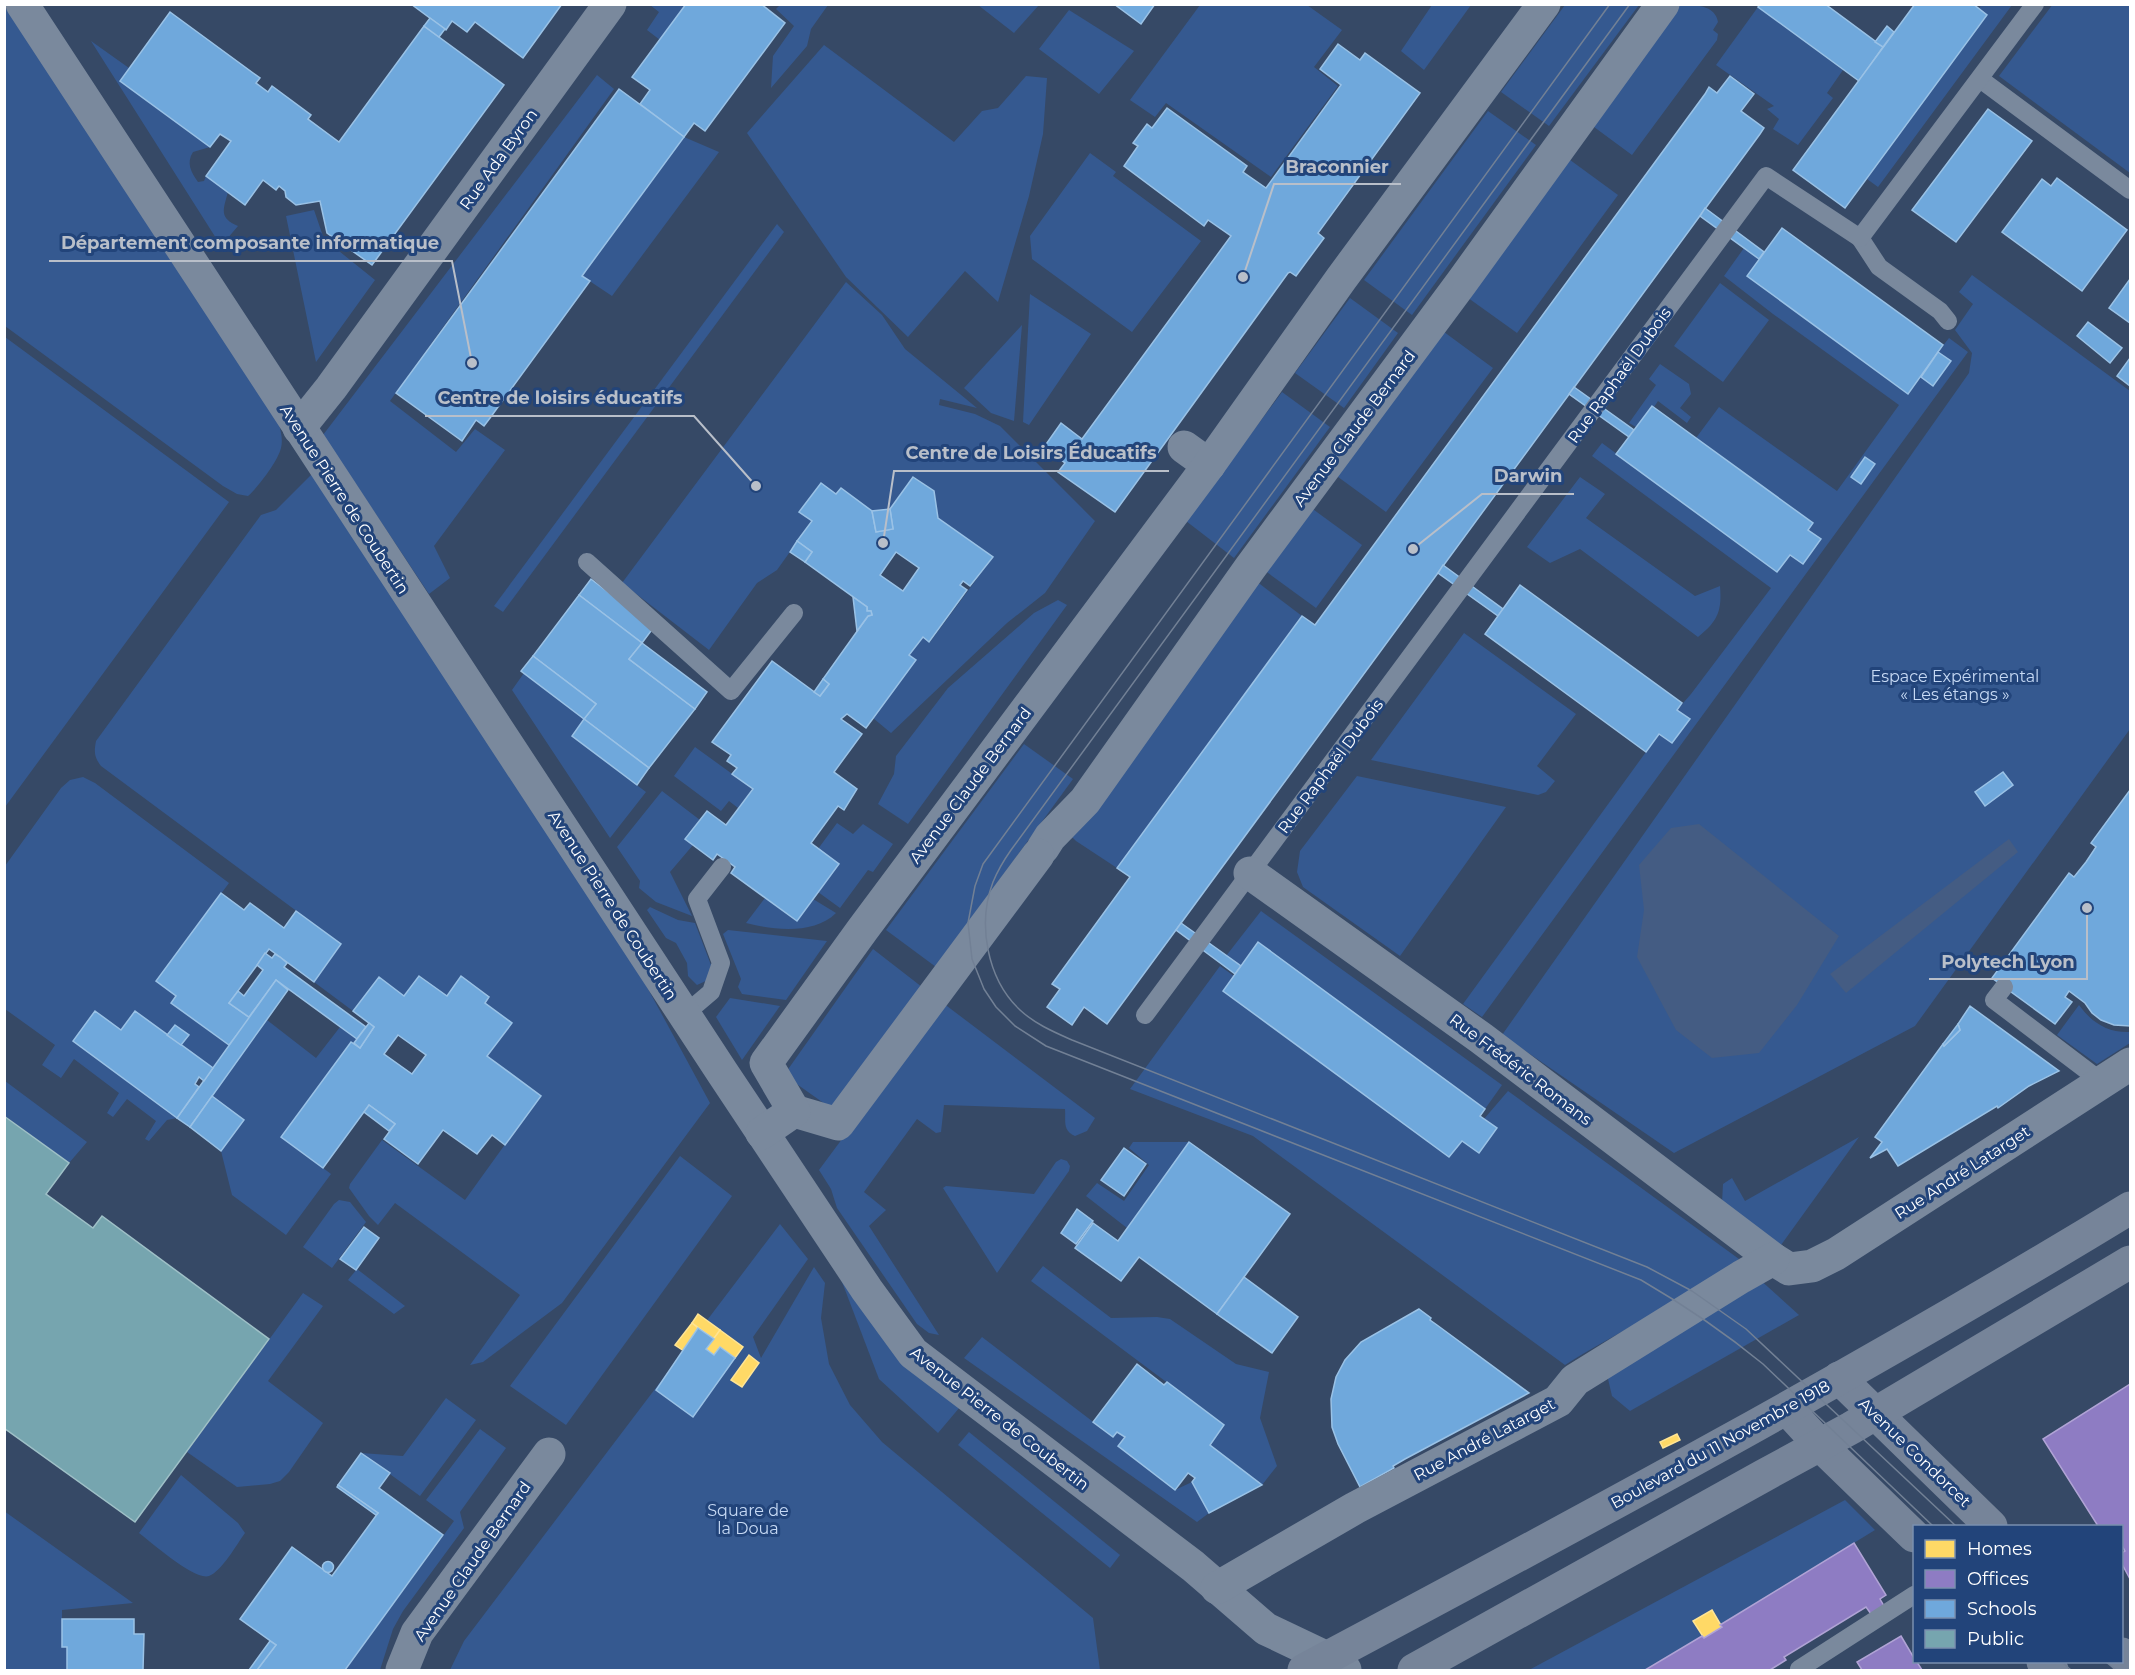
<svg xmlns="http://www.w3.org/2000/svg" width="2135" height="1675" viewBox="0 0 2135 1675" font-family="Montserrat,sans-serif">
<rect width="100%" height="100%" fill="#364966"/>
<!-- green -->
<g fill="#355990">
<polygon points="2053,4 2130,5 2130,173 1999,76"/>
<path d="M4,5L279,424C281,432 283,440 281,448C278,461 258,487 248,496L237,494L223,486L5,326Z"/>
<polygon points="650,5 686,5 660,40 647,30 659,12"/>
<polygon points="780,5 828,5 811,29 807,46 771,88 773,56 794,26 776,9"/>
<polygon points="978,5 1039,5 1014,33"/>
<polygon points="1200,5 1307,5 1342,30 1314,67 1338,86 1271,177 1166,103 1155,117 1130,100"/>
<polygon points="1432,5 1471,5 1424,70 1401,51"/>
<polygon points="1565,5 1639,5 1549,126 1501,92"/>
<path d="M1677,5C1691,5 1715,3 1718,22L1713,30L1718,34L1717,40L1632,155L1590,124Z"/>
<polygon points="1981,5 2012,5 1878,187 1867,179 1987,15 1979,9"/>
<polygon points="1758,7 1843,70 1827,93 1833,98 1798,145 1773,129 1779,119 1767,109 1774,106 1716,65"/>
<polygon points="1069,10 1134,51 1099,94 1039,49"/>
<path d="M91,41L129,68L120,81L210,147L193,152C186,163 191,172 198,182L204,181L206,176L228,192C223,210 219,218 238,226L221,246Z"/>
<polygon points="824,45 954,142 982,111 998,108 1026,76 1047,78 1043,134 1029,196 998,302 965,271 908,337 846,277 747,133"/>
<polygon points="597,75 614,89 390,401 456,452 475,429 505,450 434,546 450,578 429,594 323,435"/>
<polygon points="1488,111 1536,145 1412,315 1364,280"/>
<polygon points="684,137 719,152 612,296 582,276"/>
<polygon points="1090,153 1116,172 1113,176 1201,241 1132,332 1032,259 1030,236"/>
<polygon points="1566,157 1618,195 1517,333 1464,295"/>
<polygon points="314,210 324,239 375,280 316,362 286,216"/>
<polygon points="777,224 784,232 503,612 494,606"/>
<polygon points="1744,248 1759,259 1747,276 1908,394 1921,377 1933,386 1951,361 1938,352 1949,338 1968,352 1482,1017 1463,1004 1659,734 1672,743 1689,719 1677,710 1691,694 1771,588 1592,456 1602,443 1777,572 1813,523 1696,438 1719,407 1837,491 1899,405 1773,314 1724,276"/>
<polygon points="1972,275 2130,391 2130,729 1915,1026 1674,1153 1502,1035 1969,373 1972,353 1955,330 1973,304 1959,292"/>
<polygon points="846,282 882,315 905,349 977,408 940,399 939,405 975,414 1000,426 1095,521 1045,593 1007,623 891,733 873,718 909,655 923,637 930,642 993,557 938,518 934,491 914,477 890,509 872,511 840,489 812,521 777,570 757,583 709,650 622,583"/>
<polygon points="1720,283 1769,320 1723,382 1674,346"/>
<polygon points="1030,294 1091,334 1029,425 1023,422"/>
<polygon points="1350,298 1398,333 1344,408 1295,373"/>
<polygon points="1022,325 1014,421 991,413 964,388"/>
<polygon points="1440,329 1493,368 1386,512 1334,474"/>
<polygon points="5,337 229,502 5,807"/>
<polygon points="1660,364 1689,384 1691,394 1680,408 1691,417 1687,423 1658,401 1654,407 1652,406 1636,427 1629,423 1656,385 1649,379"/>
<polygon points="1282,392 1330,427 1234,558 1186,521"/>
<path d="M312,474L641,976L710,1103L562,1303L483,1362L470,1365L520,1295L395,1203L378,1225L369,1216L349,1188L350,1184L382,1140L465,1200L540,1096L487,1056L485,1003L489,996L461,977L447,996L420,976L404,996L379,977L353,1011L314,982L341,944L101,766C94,757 94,752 96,741L261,515L276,510Z"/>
<path d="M1580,477L1605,494L1586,518L1695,596L1720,586C1722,611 1718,621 1698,637L1580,549L1550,563L1527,547Z"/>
<polygon points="1310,507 1362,545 1316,608 1264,570"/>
<polygon points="1256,581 1302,616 1117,868 1076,841 1072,837"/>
<polygon points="1058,600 1067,605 908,824 878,804 894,774 896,756 948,688 1034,613"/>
<polygon points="1464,633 1576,714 1537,766 1555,781 1546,792 1538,795 1371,760"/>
<polygon points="524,673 584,719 572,736 646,792 610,838 512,690"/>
<polygon points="1024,744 1073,779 936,967 886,930"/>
<polygon points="695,747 753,789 738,808 729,801 721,811 674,776"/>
<polygon points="1357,776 1506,807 1400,956 1303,887 1297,872 1300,851"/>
<polygon points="83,777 95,783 229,883 156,981 176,996 172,1003 229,1045 213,1068 121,1030 95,1011 73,1041 177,1118 167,1120 149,1141 145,1139 156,1121 127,1099 113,1117 107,1113 119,1093 74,1059 61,1078 42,1065 55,1045 5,1009 5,866 61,788 70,780"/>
<polygon points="662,791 700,820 686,839 693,845 670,872 692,916 656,902 639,888 640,881 617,847"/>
<polygon points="837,823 853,834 863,824 893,844 873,872 868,870 840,908 818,892 818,849"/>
<path d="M765,898L796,921L813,899L836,913C814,935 773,930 746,923Z"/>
<polygon points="650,907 678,920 695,923 711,965 708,980 697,985 688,976 687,963 676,943 666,938 647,910"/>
<polygon points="1261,911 1502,1085 1485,1109 1259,943 1241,966 1226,956"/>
<polygon points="728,930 827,941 786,1000 742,994 738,987 741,979 723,934"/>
<polygon points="873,949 922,987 832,1109 784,1075"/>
<path d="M1220,966L1234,976L1223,991L1449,1157L1462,1141L1479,1153L1497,1128L1484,1119L1508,1091L1739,1259C1688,1301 1621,1329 1565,1365L1253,1136L1130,1089Z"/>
<polygon points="730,998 780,1006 742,1060 716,1017"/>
<path d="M943,1003L1095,1118L1087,1131L1075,1136C1062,1130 1066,1121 1065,1109L944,1105L941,1132L936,1133L917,1119L864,1192L886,1210L869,1226L939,1335L929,1333L917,1324L837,1208L831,1189L819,1170Z"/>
<path d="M2079,1005C2092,1023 2108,1033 2130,1032V1043L2097,1064L2057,1035Z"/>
<polygon points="267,1020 316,1058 340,1027 357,1039 354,1043 351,1042 282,1137 331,1174 286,1235 232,1195 221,1151 244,1120 212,1096"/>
<polygon points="5,1081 87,1142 69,1163 5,1116"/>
<polygon points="1859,1137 1781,1245 1722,1203 1723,1184 1732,1178 1745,1201"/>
<polygon points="1133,1142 1189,1142 1127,1228 1086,1196 1097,1183 1124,1201 1149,1165 1129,1148"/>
<polygon points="680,1156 732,1196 566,1425 510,1386"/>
<polygon points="1061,1159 1067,1161 1070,1166 1069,1171 997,1273 943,1188 946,1186 1034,1194 1056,1162"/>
<polygon points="339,1200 350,1202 366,1222 332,1268 303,1247 334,1204"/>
<polygon points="780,1224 808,1259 753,1337 761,1358 814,1267 825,1283 821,1318 829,1364 850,1405 882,1442 1093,1618 1100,1670 450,1670 464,1641"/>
<polygon points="1043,1266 1111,1318 1157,1317 1170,1319 1236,1364 1269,1372 1260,1418 1277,1466 1262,1485 1210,1445 1224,1425 1031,1281"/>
<polygon points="357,1269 405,1306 394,1314 348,1280"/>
<polygon points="839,1274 965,1401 938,1433 879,1379"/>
<polygon points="1758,1278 1799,1315 1630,1411 1612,1396 1605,1366"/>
<polygon points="303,1293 323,1306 268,1381 323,1423 289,1472 280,1481 270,1484 237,1487 187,1452"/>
<polygon points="982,1337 1113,1437 1117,1432 1125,1437 1118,1446 1175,1490 1192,1482 1209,1513 1197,1522 964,1358"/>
<polygon points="446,1398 476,1420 420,1496 361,1453 403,1456"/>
<polygon points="480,1429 506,1448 460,1512 464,1528 403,1611 393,1629 380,1670 345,1670 454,1521 426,1500"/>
<polygon points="969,1432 1120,1555 1110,1568 958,1445"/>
<path d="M181,1475L238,1523L245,1533C237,1544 222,1571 209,1576C195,1581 152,1543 139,1533Z"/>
<polygon points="1845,1500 1875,1530 1720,1625 1694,1621 1702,1636 1645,1670 1529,1670"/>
<polygon points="4,1511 133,1603 62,1610 62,1647 67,1647 67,1670 5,1670"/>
</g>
<!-- water -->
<g fill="#445c83">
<polygon points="1699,824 1839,936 1797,1005 1759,1053 1712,1058 1676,1030 1637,957 1644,910 1639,865 1671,828"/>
<polygon points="2009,839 2018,852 1846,993 1830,974"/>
</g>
<!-- homes -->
<g fill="#ffd966" stroke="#ffe494" stroke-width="1.5">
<polygon points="698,1314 720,1330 714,1339 692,1323"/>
<polygon points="692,1323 698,1328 684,1351 675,1345"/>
<polygon points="720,1330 743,1347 735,1358 720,1347 714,1355 706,1349"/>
<polygon points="749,1355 759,1363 742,1387 731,1380"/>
<polygon points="1677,1434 1680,1440 1663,1448 1660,1442"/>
<polygon points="1712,1610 1722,1627 1704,1638 1693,1621"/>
</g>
<!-- offices -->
<g fill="#8e7cc3" stroke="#b0a3d5" stroke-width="1.5">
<polygon points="2130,1384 2130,1579 2122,1564 2122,1553 2125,1551 2122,1546 2122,1526 2098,1526 2043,1439"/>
<polygon points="1854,1543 1886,1595 1880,1599 1884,1606 1871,1614 1866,1607 1784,1657 1786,1660 1770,1670 1645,1670 1702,1636 1704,1638 1722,1627 1720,1625"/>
<polygon points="1901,1636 1914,1658 1914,1662 1917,1662 1922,1670 1862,1670 1857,1662"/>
</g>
<!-- schools -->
<g fill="#6fa8dc" stroke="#9ac2e6" stroke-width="1.5" fill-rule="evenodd">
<polygon points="411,4 562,4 523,58 475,22 467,32 452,21 446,30"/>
<polygon points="686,4 761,4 785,23 705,131 694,123 684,137 640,104 650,90 632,77"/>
<polygon points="1114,4 1155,4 1141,24"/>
<polygon points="1760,4 1825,4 1883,47 1859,81 1758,7"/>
<polygon points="1915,4 1973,4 1987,15 1845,208 1793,170"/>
<polygon points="170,12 260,78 256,83 268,92 272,86 311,115 308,119 339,142 424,26 504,85 372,265 327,233 320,201 296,205 286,197 285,191 279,186 276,190 263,180 245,205 206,176 231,141 220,134 210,147 120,81"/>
<polygon points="430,18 445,29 439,37 424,26"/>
<polygon points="1887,26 1894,32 1883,47 1875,42"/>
<polygon points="1338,44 1360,60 1365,53 1420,93 1318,233 1324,238 1296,276 1290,272 1288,273 1115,512 1058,472 1065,463 1044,447 1061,423 1082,439 1231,236 1208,220 1204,226 1124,166 1138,146 1133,143 1147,124 1152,128 1167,108 1247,166 1243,172 1266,188 1341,85 1320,69"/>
<polygon points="1730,76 1754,94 1741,111 1764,128 1760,134 1107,1024 1084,1007 1072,1025 1047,1007 1060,989 1052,984 1130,877 1117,868 1302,616 1315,625 1705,94 1709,87 1717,93"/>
<polygon points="619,89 684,137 587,269 582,276 590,281 490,418 484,426 476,420 462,441 396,393"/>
<polygon points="1988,109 2032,141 1956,242 1912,210"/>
<polygon points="2057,178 2127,230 2082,291 2002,232 2042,179 2051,186"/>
<polygon points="1705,208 1764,252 1759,259 1700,216"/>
<polygon points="1782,228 1943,345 1908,394 1747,276"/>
<polygon points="2130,279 2130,323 2109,308"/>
<polygon points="2088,322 2122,348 2110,363 2077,336"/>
<polygon points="1938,352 1951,361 1933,386 1921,377"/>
<polygon points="2130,358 2130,386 2117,376"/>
<polygon points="1574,387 1634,430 1632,433 1629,437 1569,394"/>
<polygon points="1652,406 1813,523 1808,530 1821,539 1803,564 1790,555 1777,572 1616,454"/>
<polygon points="1865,457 1875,464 1861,484 1851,477"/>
<path d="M913,477L934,491L938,518L993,557L970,586L963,581L960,585L967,590L929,642L923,637L909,655L916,660L866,728L847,714L841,719L862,734L834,772L857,789L844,810L838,806L811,843L839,864L797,921L731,873L735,867L717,854L713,860L685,839L707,811L726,825L753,789L732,774L737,768L727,761L731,755L712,742L772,661L820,696L829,684L823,679L868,616L872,615L871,611H867V607L805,562L812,552L797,541L812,521L799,512L821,483L836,494L841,488L872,511L876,532L893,529L890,509ZM896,552L919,568L903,591L880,575Z"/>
<polygon points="890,509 893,529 876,532 872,511"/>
<polygon points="797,541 812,552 805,562 790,552"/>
<polygon points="1443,565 1503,609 1498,616 1438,573"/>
<polygon points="591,579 654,627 642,643 579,595"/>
<polygon points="1520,585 1682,703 1677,710 1690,719 1672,743 1659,734 1646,752 1485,634"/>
<polygon points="579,595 642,643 629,659 695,709 649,768 584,719 596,704 533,656"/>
<polygon points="853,597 867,607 867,611 871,611 872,615 868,616 857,631"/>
<polygon points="642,643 707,692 695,709 629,659"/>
<polygon points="533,656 596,704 584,719 521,671"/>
<polygon points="823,679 829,684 820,696 814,692"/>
<polygon points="584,719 649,768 637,785 572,736"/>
<polygon points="2003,772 2013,785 1985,806 1975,792"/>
<polygon points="2130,790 2130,1026 2114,1025 2101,1020 2092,1013 2085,1003 2069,991 2065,997 2072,1002 2055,1024 1992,978 2069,873 2074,877 2086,862 2096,847 2091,843"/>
<polygon points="221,893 244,910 250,903 284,928 296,911 341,944 314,982 269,949 229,1003 250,1018 229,1045 171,1003 176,996 156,981"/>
<polygon points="1181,923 1241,966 1235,974 1176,930"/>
<polygon points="1258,942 1485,1109 1480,1116 1497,1128 1479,1153 1462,1141 1449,1157 1223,991"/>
<polygon points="265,953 272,958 275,954 280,957 287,963 284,967 366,1027 357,1039 276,980 249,1017 229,1003 238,991 244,996 263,970 257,965"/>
<path d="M419,976L447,996L461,976L489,997L485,1003L512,1023L487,1056L541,1096L505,1145L492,1135L477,1154L443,1130L418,1164L384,1139L395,1124L369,1105L323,1168L281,1137L351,1042L360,1048L374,1027L353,1011L379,977L404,996ZM398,1035L426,1055L412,1074L384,1054Z"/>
<polygon points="276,980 288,990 190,1127 177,1118"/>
<polygon points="1970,1006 2059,1071 2029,1086 1998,1108 1997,1106 1898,1166 1887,1149 1870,1158 1882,1142 1875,1137 1943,1044 1944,1046 1960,1030 1958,1024"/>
<polygon points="95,1011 121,1030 135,1011 213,1068 204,1081 199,1077 195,1084 199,1087 177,1118 73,1041"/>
<polygon points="369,1023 374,1027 360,1048 354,1043"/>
<polygon points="1958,1024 1960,1030 1944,1046 1943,1044"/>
<polygon points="175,1025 189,1035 181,1045 167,1035"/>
<polygon points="212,1096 244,1120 221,1151 190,1127"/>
<polygon points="369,1105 395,1124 389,1131 364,1112"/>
<polygon points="1189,1142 1290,1214 1217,1314 1139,1257 1121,1281 1075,1248 1093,1223 1118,1241"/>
<polygon points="1124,1148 1146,1164 1124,1196 1101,1180"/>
<polygon points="1077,1209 1093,1221 1076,1244 1061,1233"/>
<polygon points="364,1227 379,1238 356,1270 340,1259"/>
<polygon points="1244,1277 1298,1317 1272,1353 1217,1314"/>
<polygon points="1419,1309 1431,1318 1430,1320 1437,1325 1529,1393 1405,1459 1393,1466 1394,1468 1360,1487 1338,1444 1332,1427 1331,1399 1336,1377 1345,1360 1361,1342"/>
<polygon points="698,1328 714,1339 706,1349 714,1355 720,1347 735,1358 693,1417 656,1390"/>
<polygon points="1137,1364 1164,1385 1167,1382 1224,1425 1210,1445 1262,1485 1209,1513 1192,1482 1195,1478 1188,1473 1175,1490 1118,1446 1125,1437 1117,1432 1113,1437 1093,1422"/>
<polygon points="361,1453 390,1473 379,1488 443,1535 345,1670 257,1670 276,1645 240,1619 292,1547 332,1576 378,1513 338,1485"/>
<polygon points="338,1485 378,1513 376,1515 337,1487"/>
<circle cx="328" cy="1567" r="5.5"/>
<polygon points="62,1619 134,1619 134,1634 144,1634 143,1670 67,1670 67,1647 62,1647"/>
<polygon points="270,1641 276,1645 257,1670 249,1670"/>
</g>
<!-- public -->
<polygon fill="#76a5af" stroke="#9fc0c7" stroke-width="1.5" points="4,1116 69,1163 46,1194 93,1228 102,1216 269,1339 135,1522 4,1428"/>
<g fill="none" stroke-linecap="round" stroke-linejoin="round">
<!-- lane -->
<g stroke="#7a899d" stroke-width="18">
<polyline points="1980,79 2130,190"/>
<polyline points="1860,238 1879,267 1940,311 1948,321"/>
<polyline points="587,562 731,691 794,613"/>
<polyline points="2004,987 1994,1000 2102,1082"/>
<polyline points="685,1014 711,992 721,963 697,899 722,867"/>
<polyline points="1145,1015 1766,176 1860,238 2035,4"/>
<polyline points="1799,1669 1914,1595"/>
</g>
<!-- street -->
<g stroke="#7a899d" stroke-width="33">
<polyline points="22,4 722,1072 867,1290 913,1353 1193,1566 1266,1629 1327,1658 1345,1670"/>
<polyline points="299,428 331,388 610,4"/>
<polyline points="1184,447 1209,465"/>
<polyline points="1043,848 1050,837 1085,801 1250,568 1462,282 1663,4"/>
<polyline points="1250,873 1481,1038 1773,1259 1789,1269 1812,1266 1836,1254 2130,1064"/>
<polyline points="794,1111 838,1124 1038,855"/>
<polyline points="762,1133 794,1111 766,1063 863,929 1209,465 1341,279 1544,4"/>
<polyline points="1217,1588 1355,1508 1558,1401 1575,1380 1741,1277 1773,1259"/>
<polyline points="402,1670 417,1633 549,1454"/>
</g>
<!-- secondary -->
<g stroke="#768499" stroke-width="33">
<polyline points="1839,1378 1991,1526"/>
<polyline points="1787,1409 1821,1446 1914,1536"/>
<polyline points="2122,1654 2130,1663"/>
<polyline points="2043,1662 2052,1670"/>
<path d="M1304,1670C1582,1522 1861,1372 2130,1208"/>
<polyline points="1414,1670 1763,1476 1851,1428 2130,1262"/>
</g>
<!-- tram -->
<g stroke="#728095" stroke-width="1.5">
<path d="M1610,4L983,864L975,886L968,923L972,959L984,989L996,1007L1015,1026L1046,1046L1641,1280C1684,1305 1724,1332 1763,1364L1933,1526"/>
<path d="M1630,4L1011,850C1004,860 998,870 993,882C977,924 987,979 1020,1010C1035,1024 1054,1032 1072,1040L1647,1267L1692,1291L1746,1329L1956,1526"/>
<polyline points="2062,1662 2071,1670"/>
<polyline points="2106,1662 2116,1670"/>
</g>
</g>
<g text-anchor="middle" stroke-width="6" stroke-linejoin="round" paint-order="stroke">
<!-- street labels -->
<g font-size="16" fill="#fff" stroke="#22447a">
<text transform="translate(498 159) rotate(-54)" y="6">Rue Ada Byron</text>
<text transform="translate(1619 375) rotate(-54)" y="6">Rue Raphaël Dubois</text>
<text transform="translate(1354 428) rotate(-53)" y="6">Avenue Claude Bernard</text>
<text transform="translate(345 499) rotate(57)" y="6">Avenue Pierre de Coubertin</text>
<text transform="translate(1330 766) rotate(-53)" y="6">Rue Raphaël Dubois</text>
<text transform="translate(970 785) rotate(-53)" y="6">Avenue Claude Bernard</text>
<text transform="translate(613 905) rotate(57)" y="6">Avenue Pierre de Coubertin</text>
<text transform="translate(1521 1069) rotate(37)" y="6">Rue Frédéric Romans</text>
<text transform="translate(1962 1172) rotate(-33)" y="6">Rue André Latarget</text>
<text transform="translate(1000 1418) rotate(38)" y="6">Avenue Pierre de Coubertin</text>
<text transform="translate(1484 1439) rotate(-28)" y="6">Rue André Latarget</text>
<text transform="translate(1720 1444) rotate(-29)" y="6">Boulevard du 11 Novembre 1918</text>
<text transform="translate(1915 1452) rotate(44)" y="6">Avenue Condorcet</text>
<text transform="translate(472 1561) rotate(-55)" y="6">Avenue Claude Bernard</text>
</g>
<!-- park labels -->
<g font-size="16" fill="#c6d9f4" stroke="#22447a">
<text x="1955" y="682">Espace Expérimental<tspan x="1955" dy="18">« Les étangs »</tspan></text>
<text x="748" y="1516">Square de<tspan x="748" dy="18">la Doua</tspan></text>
</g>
</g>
<!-- callouts -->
<path fill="none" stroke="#b9bfc9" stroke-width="2" d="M1243 277L1274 184H1401M472 363L452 261H49M756 486L694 416H425M883 543L894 471H1169M1413 549L1482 494H1574M2087 908L2087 979H1929"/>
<g fill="#b9bfc9" stroke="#22447a" stroke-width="2">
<circle cx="1243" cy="277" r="6"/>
<circle cx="472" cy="363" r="6"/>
<circle cx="756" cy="486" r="6"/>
<circle cx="883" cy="543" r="6"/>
<circle cx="1413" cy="549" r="6"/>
<circle cx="2087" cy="908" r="6"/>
</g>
<g font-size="18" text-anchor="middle" font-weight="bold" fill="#b9bfc9" stroke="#22447a" stroke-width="6" stroke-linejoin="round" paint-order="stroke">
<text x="1337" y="173">Braconnier</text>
<text x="250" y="249">Département composante informatique</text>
<text x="560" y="404">Centre de loisirs éducatifs</text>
<text x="1031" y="459">Centre de Loisirs Éducatifs</text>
<text x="1528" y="482">Darwin</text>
<text x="2008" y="968">Polytech Lyon</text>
</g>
<!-- border -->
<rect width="2135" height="1675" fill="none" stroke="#ffffff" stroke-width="12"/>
<!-- legend -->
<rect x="1913" y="1525" width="210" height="138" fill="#22447a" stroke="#7a8faf" stroke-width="1.5"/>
<rect x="1925" y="1540" width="30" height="18" fill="#ffd966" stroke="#7a8faf" stroke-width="1.5"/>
<text x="1967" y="1555" font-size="18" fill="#ffffff">Homes</text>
<rect x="1925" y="1570" width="30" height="18" fill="#8e7cc3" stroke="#7a8faf" stroke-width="1.5"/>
<text x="1967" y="1585" font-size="18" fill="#ffffff">Offices</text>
<rect x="1925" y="1600" width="30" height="18" fill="#6fa8dc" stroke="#7a8faf" stroke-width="1.5"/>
<text x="1967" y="1615" font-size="18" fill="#ffffff">Schools</text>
<rect x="1925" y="1630" width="30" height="18" fill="#76a5af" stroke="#7a8faf" stroke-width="1.5"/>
<text x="1967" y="1645" font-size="18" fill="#ffffff">Public</text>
</svg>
